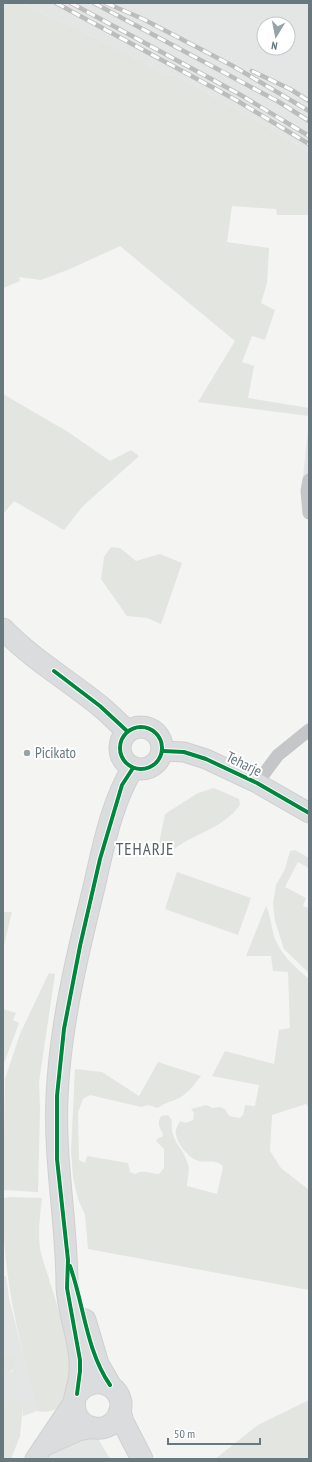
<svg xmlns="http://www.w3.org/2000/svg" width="312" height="1462" viewBox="0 0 312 1462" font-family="'PT Sans Narrow',sans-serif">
<rect width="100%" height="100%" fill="#f4f4f3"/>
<!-- built -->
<g fill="#e4e5e5" fill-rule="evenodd">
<path d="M17,3H309V152L249,116L173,74L170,76L84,32L21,3ZM264,24H288V48H264Z"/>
<polygon points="309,420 309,498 301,496"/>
<polygon points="3,1276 6,1276 9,1298 37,1411 23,1416 23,1405 3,1412 3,1377 13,1371 13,1357 3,1354"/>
<polygon points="97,1437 110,1459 42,1459 70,1441"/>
</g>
<!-- green -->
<g fill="#e3e5e0">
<polygon points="3,3 21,3 84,32 170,76 173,74 249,116 309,152 309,215 277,215 276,209 232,206 227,242 269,248 267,283 261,303 275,310 265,340 252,336 242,362 254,366 248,398 309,408 309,416 198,402 235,341 120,246 70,269 41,280 19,277 20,281 3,288"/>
<polygon points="3,394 68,432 110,461 131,450 139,456 83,506 64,530 14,501 3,514"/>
<polygon points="111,547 120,548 136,561 160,554 182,563 161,624 147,618 127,616 101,579 104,557"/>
<path d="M214,788L239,799L240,805C225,825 204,831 183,843C179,845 174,850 170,851C166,853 161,851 158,849L165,814L198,793Z"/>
<polygon points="295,850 309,858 309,868 298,862 285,887 306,898 303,906 309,908 309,973 284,949 275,921 273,904 276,885 285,869 290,851"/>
<polygon points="177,872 251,898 238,935 165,909"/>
<path d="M266,906C271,916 271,928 275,939C282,956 295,967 309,979V1108L306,1104L272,1115L270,1151L281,1168L309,1190V1290L88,1249L85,1215L78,1199L73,1177L71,1151L75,1069L102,1072L139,1096L158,1062L201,1076C195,1084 190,1091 181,1097C174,1101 165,1102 158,1108L148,1105L141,1107L90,1095L83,1099L78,1112L79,1160L85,1163L87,1156L128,1163L130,1172L135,1174C144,1169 150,1174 159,1174L164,1168V1149L156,1141L158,1138L162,1137L163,1134C159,1126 157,1124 161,1116L168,1115L172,1120C169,1141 183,1146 188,1164C190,1171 187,1180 187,1186L217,1194L223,1167C217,1158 205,1164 196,1160C187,1156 174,1140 176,1130C176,1127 179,1124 180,1121L186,1123L193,1120L194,1113L191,1109L206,1105L213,1108L220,1107L225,1109L229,1116L240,1118L243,1115L245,1105L255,1106L259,1085L212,1076L225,1051L274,1064L279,1030L290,1028L288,972L273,971L271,956H246Z"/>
<polygon points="3,912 12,912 3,949"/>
<polygon points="49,973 55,974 39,1082 40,1109 38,1192 3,1190 5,1079 20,1034"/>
<polygon points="3,1009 16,1013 13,1020 19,1023 3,1066"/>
<path d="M11,1197L42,1198C40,1216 37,1235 41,1253C48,1282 105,1421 37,1411C20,1342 0,1270 4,1198Z"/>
<path d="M3,1354L13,1357C16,1369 13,1371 3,1377Z"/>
<polygon points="17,1400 23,1405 20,1436 11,1459 3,1459 3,1412 10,1401"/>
<polygon points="309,1400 309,1459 215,1459 258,1425"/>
</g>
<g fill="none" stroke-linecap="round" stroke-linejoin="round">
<defs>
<g id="secondary">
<polyline points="163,751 184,752 206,759 257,783 309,813"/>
<polyline points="45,1446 78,1431 94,1428"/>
<polyline points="35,1459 74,1401"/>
</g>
<g id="primary">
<path d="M3,629C32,659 68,680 100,706C110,714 118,723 127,731"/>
<circle cx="141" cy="748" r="21"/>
<polyline points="85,1320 98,1364 110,1385"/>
<path d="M77,1394C97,1368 133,1392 117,1418C106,1435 79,1430 75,1410C72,1398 80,1384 80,1372C82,1343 68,1315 67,1286C67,1223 54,1160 57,1097C60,1026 77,956 94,887C103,848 112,801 133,768"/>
<polyline points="120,1411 123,1422 142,1459"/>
</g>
</defs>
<!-- secondary casing -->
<use href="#secondary" stroke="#ced0d0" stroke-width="21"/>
<!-- primary casing -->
<use href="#primary" stroke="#cfd0d0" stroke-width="23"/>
<!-- street -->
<g stroke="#c4c6c7" stroke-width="13">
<polyline points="309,480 307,491 309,513"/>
<polyline points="257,783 278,755 309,730"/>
</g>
<!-- secondary -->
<use href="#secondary" stroke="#dbdcdd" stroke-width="19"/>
<!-- primary -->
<use href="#primary" stroke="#dbdcdd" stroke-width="21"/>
<defs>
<g id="rail">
<polyline points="56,3 236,100 309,144"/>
<polyline points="71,3 239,94 309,136"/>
<polyline points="94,3 279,102 309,121"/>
<polyline points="106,3 143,19 233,66 309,111"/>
<polyline points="252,71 290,89 309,101"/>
</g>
</defs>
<!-- rail casing -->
<use href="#rail" stroke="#bbbdbd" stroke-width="4.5"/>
<!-- rail -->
<use href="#rail" stroke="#fff" stroke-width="3" stroke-dasharray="9" stroke-linecap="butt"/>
<defs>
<g id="cycleway">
<polyline points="54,671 100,706 127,731"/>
<circle cx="141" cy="748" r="21"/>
<polyline points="163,751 184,752 206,759 257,783 309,813"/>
<path d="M70,1266C84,1305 86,1350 110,1385"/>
<polyline points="77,1394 80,1371 80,1360 67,1288 68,1260 57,1159 57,1096 64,1029 80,946 100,859 122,785 133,768"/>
</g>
</defs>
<!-- cycleway casing -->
<use href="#cycleway" stroke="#fff" stroke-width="6"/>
<!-- cycleway -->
<use href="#cycleway" stroke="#00873e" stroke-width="4"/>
</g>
<!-- markers -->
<circle fill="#98a3a8" stroke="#fff" stroke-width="1.5" cx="27" cy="753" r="4"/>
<g text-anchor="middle" stroke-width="4" stroke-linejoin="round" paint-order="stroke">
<!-- poi labels -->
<g font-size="15" fill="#67787f" stroke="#fff" text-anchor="start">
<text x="35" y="758">Picikato</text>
</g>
<!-- street labels -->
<g font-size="15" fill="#67787f" stroke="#fff">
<text transform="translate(244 764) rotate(26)" y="5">Teharje</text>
</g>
<!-- quarter labels -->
<g font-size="17" letter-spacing="1" fill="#546065" stroke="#fff">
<text x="145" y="855">TEHARJE</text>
</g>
</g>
<!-- border -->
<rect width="312" height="1462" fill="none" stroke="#67787f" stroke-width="8"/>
<!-- north arrow -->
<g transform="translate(276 36) rotate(190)"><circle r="19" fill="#ffffff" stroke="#c2c9cc"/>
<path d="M0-3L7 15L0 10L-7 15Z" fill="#98a3a8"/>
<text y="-6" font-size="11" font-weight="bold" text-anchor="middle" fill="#67787f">N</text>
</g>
<!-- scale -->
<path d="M168 1438v6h92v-6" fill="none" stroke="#67787f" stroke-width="2"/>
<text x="174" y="1438" font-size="12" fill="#67787f" stroke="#ffffff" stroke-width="3" paint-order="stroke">50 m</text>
</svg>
